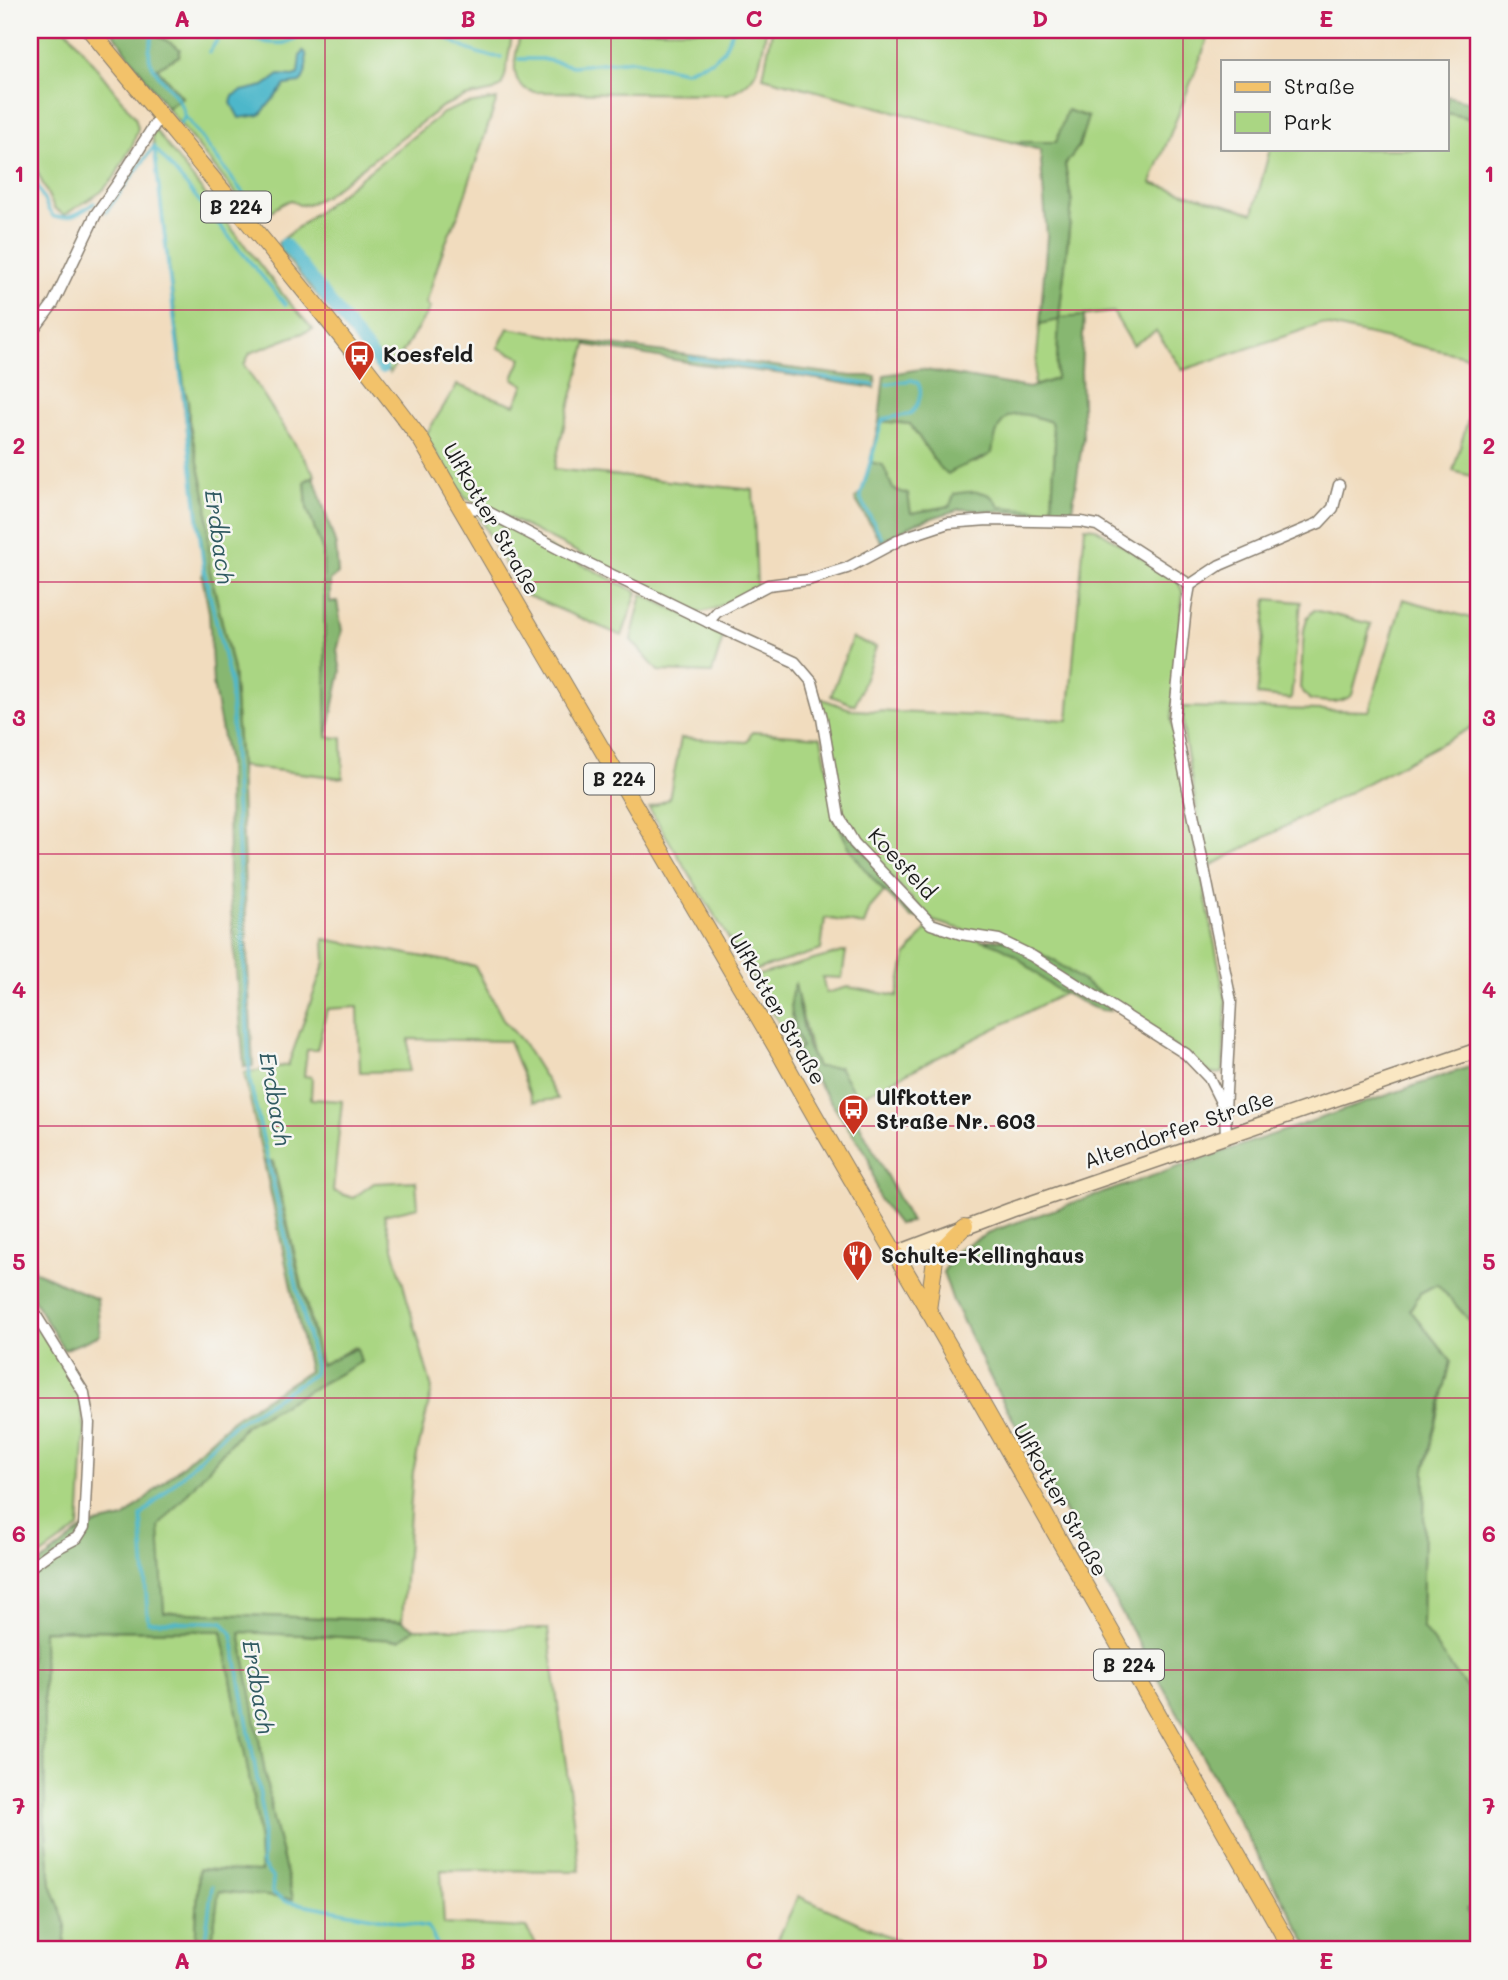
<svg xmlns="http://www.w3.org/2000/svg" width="1508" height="1980" viewBox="0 0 1508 1980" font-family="Mali,sans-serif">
<rect width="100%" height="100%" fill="#f6f6f2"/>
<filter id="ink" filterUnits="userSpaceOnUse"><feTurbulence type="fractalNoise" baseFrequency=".0143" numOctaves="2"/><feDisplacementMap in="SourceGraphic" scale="14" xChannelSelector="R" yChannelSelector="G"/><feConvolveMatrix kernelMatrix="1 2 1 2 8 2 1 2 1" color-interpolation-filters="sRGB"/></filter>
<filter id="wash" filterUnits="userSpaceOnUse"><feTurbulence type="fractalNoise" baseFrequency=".00686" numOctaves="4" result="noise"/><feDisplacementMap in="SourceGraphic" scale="28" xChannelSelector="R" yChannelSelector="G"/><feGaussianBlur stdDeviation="1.57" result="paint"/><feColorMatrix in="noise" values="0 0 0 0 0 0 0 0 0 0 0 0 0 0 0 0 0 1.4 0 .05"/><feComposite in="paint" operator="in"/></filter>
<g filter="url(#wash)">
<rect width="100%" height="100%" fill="#f1dcbe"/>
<!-- green -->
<g fill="#aad683" stroke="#637950" stroke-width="2">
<polygon points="30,30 67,30 135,117 138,128 133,144 114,178 101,192 64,215 54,208 30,156"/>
<path d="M155,30H513L505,76L501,86L494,91L465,97L443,106L325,196L309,204L299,205L291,200C276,205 270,217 252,214L167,108L182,97L156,68L179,56L156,33Z"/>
<path d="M521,30H766C761,60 760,83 727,94L534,92C528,90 522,89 519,83C510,70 518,44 521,30Z"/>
<polygon points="772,30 1189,30 1208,39 1151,183 1253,213 1270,149 1447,149 1447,113 1478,121 1478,359 1321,324 1183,370 1156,331 1133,345 1113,312 1059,319 1056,379 1034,386 1040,324 1059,319 1072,203 1065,165 1079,146 1056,142 1011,142 763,77"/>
<path d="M497,99L458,216C443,244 435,274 426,304L430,308L390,373L388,370L380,372L279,249L278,243L443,113L463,105Z"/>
<polygon points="156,131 288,301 313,329 250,353 244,365 315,475 305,481 307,508 323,552 327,737 342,738 343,778 240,766 233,670 210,570 207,503 189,421 188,400 185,392 152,132"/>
<polygon points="508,328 587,342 564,426 554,469 753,490 757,587 714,609 698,613 489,508 465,498 425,436 457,385 515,405 524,385 513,378 522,358 498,348"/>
<polygon points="1478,385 1478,478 1453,471"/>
<polygon points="1016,414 1029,414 1051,422 1055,441 1052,512 1000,507 950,506 911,514 893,489 883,466 870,462 879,421 910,424 939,467 978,462 991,453 995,434 1004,418"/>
<polygon points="483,514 637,592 622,636 521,593 479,517"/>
<polygon points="1085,527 1095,528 1178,581 1183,593 1171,719 1226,1002 1223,1073 1212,1074 1056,962 1014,940 964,930 933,921 857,842 842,815 817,697 853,710 1068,720"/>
<polygon points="642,594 724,634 712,673 658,671 631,640"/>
<polygon points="1267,599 1301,602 1291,699 1257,695"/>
<polygon points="1403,599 1478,620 1478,724 1207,868 1184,736 1182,707 1369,711"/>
<path d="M1314,610L1371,624L1352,695C1339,705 1326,702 1310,700L1300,688L1304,630L1307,618Z"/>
<polygon points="852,638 876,647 855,705 831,696"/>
<polygon points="752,732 821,737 837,817 862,865 884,892 870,908 864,925 825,918 821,950 749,972 649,808 669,799 681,738 747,742"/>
<polygon points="929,926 994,943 1010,950 1032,968 1047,983 1065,993 858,1098 839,1068 817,1067 811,1053 795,985 792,1016 801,1048 797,1052 751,977 846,951 842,978 822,977 826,993 848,987 897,996 906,956"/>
<polygon points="324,939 475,966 504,1021 522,1041 558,1099 533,1102 509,1041 409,1039 409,1071 360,1072 358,1007 327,1009 317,1050 307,1050 304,1076 312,1077 311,1099 342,1101 333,1191 353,1198 374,1183 416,1181 418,1207 384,1215 432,1389 413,1472 402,1621 164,1612 158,1526 246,1425 361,1362 357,1348 354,1347 321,1366 273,1161 264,1162 244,1073 288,1065 325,962"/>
<polygon points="1437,1284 1478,1330 1478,1704 1422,1627 1425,1469 1451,1361 1410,1310 1420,1293"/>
<polygon points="30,1313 79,1394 85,1429 79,1528 30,1563"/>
<polygon points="415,1629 548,1629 580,1871 441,1870 444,1924 526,1928 540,1950 211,1950 218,1891 293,1898 273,1819 240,1632 399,1640"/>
<polygon points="43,1630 222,1631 257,1820 261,1873 199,1869 195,1950 64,1950 66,1926 51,1884 45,1821"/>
<polygon points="798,1896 917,1949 916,1950 773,1950"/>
</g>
<!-- forest -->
<g fill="#87b771" stroke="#526a46" stroke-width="2">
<polygon points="111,30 155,30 156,34 180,49 179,56 157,68 182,97 167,108"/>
<polygon points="1447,96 1478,104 1478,120 1447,113"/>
<path d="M1067,110L1088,117L1079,146L1065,165L1072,203L1059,318L1084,316L1081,371L1083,438L1071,516L960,509L916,523L881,542L855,499L861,493L870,462L883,465L893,489L908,494L911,513L950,506L954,494C965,492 982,489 992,497C995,499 997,504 1000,507L1052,511L1055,441L1051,422C1013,408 998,410 992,453C977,463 962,464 948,474L939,467L910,424L879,421L884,375L920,369L1029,388L1056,379L1059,320L1040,324L1047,236L1040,150L1011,142H1056Z"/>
<polygon points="587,342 851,376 876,376 875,388 784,374 699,364 587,345"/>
<polygon points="185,392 188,399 189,421 207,503 210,570 233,670 240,766 249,992 253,1066 244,1067 229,886 228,764 213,684 209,612 202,576 205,569 182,393"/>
<polygon points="314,477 336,546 338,574 330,580 330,602 337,601 342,631 337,651 341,671 327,737 323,552 307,508 305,481"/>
<path d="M837,817L918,918H912C884,892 845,855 837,817Z"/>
<path d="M981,940H1015L1056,962L1103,995L1111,1011C1098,1011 1091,1007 1080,1001C1068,995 1055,990 1046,982C1023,963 1012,947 981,940Z"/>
<path d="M795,984L807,1046L817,1067H839L858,1098L853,1112L911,1222L898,1224L879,1199L868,1157L797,1052L801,1047C796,1029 785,1002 795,984Z"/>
<polygon points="1478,1064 1478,1330 1437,1284 1420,1293 1410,1310 1451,1361 1425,1469 1422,1627 1478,1704 1478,1901 1467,1909 1478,1934 1478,1950 1311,1950 997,1391 953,1301 943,1272 958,1249 995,1230"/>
<polygon points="272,1161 320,1365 357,1348 361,1362 246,1425 159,1526 164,1612 402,1621 415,1629 399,1640 240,1632 273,1819 293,1899 219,1891 211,1950 195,1950 199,1869 261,1872 257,1820 222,1631 43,1630 45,1821 51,1884 66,1926 64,1950 30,1950 30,1571 87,1526 124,1518 236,1417 309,1371 264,1162"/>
<polygon points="30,1222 34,1271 97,1299 100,1335 64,1350 30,1294"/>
</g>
<!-- water -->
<path fill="#4db7ca" stroke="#346a73" stroke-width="2" d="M303,51L306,53C307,64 307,74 300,83L285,85L260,115L239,118L231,103L233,96L242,91L264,86L279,75L294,76L298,74L300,56Z"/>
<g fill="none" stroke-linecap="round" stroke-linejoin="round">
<!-- stream -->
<g stroke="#4db7ca" stroke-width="3.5">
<path d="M153,30C153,40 146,51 151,63C159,82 179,91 185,116L180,124"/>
<polyline points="202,30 219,36"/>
<path d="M437,30C455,45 477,56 501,57"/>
<path d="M209,52L220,36C242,34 266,46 284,43C293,41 301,35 310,30"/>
<polyline points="519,59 542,59 573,66 632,60 685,71 713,60 723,51 733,30"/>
<polyline points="185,116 255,209"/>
<polyline points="154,146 204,570 230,681 250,1082 315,1366 314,1374 232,1426 141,1516 148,1622 223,1622 232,1634 263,1813 262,1864 273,1879 272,1892 285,1901 428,1927 440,1950"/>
<polyline points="155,148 286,305"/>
<path d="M30,170L49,211L54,217C71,219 82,212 94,203"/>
<polyline points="106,212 153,148"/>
<polyline points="690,358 874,385"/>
<path d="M882,538L861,500V495L882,421C897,411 911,424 919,400C921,393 921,389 918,383L912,380L887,384"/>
<polyline points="204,1950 212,1886"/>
</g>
<!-- canal -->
<polyline stroke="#4db7ca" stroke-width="12" points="285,244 382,368"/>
</g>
</g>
<g filter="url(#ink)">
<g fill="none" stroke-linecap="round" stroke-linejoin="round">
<defs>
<g id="street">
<polyline points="30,335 53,304 96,214 118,183 160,116"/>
<polyline points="459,506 484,510 565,552 708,622 795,662 812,682 822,718 839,817 854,843 931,924 961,934 999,940 1032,956 1186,1054 1209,1078 1225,1110"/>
<polyline points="708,622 717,612 768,585 808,580 847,568 903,538 948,523 988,520 1081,522 1097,525 1190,585"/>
<polyline points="1226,1136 1225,1110 1231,1001 1174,720 1186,607 1190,585 1220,565 1319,523 1333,508 1339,485"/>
<polyline points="30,1306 84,1393 89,1423 84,1527 77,1538 54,1550 30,1567"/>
</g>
<polyline id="secondary" points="895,1254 1011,1210 1478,1050"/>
<g id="primary">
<path d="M90,30C201,166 315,299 421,440L779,1052C840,1163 907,1271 969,1381C1077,1571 1184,1761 1292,1950"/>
<polyline points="928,1310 935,1259 941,1250 965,1226"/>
</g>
</defs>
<!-- street casing -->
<use href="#street" stroke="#867c6d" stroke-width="13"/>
<!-- secondary casing -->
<use href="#secondary" stroke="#867c6d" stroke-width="17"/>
<!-- primary casing -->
<use href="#primary" stroke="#867c6d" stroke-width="18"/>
<!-- street -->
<use href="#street" stroke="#fff" stroke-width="10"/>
<!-- secondary -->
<use href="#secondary" stroke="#fae7c3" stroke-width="14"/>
<!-- primary -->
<use href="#primary" stroke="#f2c26a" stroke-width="16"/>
</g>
</g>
<!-- grid -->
<path fill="none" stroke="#c2185b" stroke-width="2" stroke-opacity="0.55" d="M325,30V1950M611,30V1950M897,30V1950M1183,30V1950M30,310H1478M30,582H1478M30,854H1478M30,1126H1478M30,1398H1478M30,1670H1478"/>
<!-- icons -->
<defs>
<symbol id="bus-pin" viewBox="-11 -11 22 30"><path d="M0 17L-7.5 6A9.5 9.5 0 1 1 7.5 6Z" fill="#c8321e" stroke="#f6f6f2"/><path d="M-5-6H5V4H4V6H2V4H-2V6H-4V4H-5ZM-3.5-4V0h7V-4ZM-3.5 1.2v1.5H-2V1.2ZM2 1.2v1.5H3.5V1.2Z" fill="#fff"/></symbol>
<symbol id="restaurant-pin" viewBox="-11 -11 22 30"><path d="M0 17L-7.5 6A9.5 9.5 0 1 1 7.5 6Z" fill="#c8321e" stroke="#f6f6f2"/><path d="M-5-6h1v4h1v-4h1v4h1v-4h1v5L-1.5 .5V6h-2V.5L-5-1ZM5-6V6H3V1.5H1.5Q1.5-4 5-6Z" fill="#fff"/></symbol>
</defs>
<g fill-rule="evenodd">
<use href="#bus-pin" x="342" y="338" width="35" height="47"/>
<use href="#bus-pin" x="836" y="1092" width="35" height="47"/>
<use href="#restaurant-pin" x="840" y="1238" width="35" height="47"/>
</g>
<g text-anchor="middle" stroke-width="5" stroke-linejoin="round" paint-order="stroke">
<!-- shield labels -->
<g fill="#f6f6f2" stroke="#5d5d5c" stroke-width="2">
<rect x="201" y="191.5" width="70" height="31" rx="5"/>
<rect x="584" y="763.5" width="70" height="31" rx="5"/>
<rect x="1094" y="1649.5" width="70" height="31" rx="5"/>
</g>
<g font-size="19" font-weight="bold" fill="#1c1c1c">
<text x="236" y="214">B 224</text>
<text x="619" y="786">B 224</text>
<text x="1129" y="1672">B 224</text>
</g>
<!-- poi labels -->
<g font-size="21" font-weight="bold" fill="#1c1c1c" stroke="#f6f6f2" text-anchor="start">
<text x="383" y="362">Koesfeld</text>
<text x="876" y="1105">Ulfkotter<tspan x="876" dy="24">Straße Nr. 603</tspan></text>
<text x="881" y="1263">Schulte-Kellinghaus</text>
</g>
<!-- street labels -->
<g font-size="21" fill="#1c1c1c" stroke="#f6f6f2">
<text transform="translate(491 519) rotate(60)" y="7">Ulfkotter Straße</text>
<text transform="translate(902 864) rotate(47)" y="7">Koesfeld</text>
<text transform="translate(777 1009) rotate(60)" y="7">Ulfkotter Straße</text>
<text transform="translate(1179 1130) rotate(-19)" y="7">Altendorfer Straße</text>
<text transform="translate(1060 1500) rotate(61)" y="7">Ulfkotter Straße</text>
</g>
<!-- water labels -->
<g font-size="23" font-style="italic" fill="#305a62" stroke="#f6f6f2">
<text transform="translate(219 537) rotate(82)" y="8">Erdbach</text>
<text transform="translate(275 1099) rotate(80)" y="8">Erdbach</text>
<text transform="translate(258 1687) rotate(80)" y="8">Erdbach</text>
</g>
</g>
<!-- margin -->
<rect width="1508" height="1980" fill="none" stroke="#f6f6f2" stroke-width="77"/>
<!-- legend -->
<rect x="1221" y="60" width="228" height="91" fill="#f6f6f2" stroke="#9f9f9c" stroke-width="2"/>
<rect x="1235" y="82" width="35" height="10" fill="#f2c26a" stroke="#9f9f9c" stroke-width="2"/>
<text x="1284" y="94" font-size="21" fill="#1c1c1c">Straße</text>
<rect x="1235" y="112" width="35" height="21" fill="#aad683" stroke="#9f9f9c" stroke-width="2"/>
<text x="1284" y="130" font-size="21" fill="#1c1c1c">Park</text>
<rect x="38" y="38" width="1432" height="1903" fill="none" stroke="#c2185b" stroke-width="2.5"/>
<g font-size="23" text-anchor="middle" font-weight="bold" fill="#c2185b">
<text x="182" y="27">A</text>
<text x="468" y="27">B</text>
<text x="754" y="27">C</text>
<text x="1040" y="27">D</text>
<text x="1326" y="27">E</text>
<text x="19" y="182">1</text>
<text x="1489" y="182">1</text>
<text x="19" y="454">2</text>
<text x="1489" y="454">2</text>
<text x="19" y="726">3</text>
<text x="1489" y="726">3</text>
<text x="19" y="998">4</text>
<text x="1489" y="998">4</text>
<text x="19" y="1270">5</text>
<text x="1489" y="1270">5</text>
<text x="19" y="1542">6</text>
<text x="1489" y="1542">6</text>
<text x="19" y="1814">7</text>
<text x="1489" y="1814">7</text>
<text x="182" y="1969">A</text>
<text x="468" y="1969">B</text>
<text x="754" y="1969">C</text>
<text x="1040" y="1969">D</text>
<text x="1326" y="1969">E</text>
</g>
</svg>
